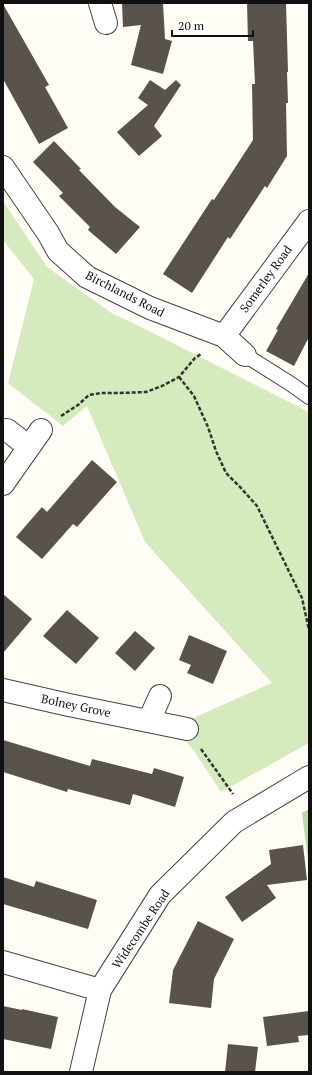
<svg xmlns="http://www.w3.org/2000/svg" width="312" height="1075" viewBox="0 0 312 1075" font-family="'PT Serif',serif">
<rect width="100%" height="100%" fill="#fffdf5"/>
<!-- green -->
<polygon fill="#d5ebbd" points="3,201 47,267 113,314 131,322 309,412 309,743 221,792 194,751 183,738 191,719 272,683 145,542 87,406 63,426 8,383 34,279 3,240"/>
<!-- forest -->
<polygon fill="#b9dc9c" points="309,809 309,868 302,813"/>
<!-- building -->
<g fill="#5a524d">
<polygon points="122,3 163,3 165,39 172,41 163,74 131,65 141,25 123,27"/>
<polygon points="247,3 286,3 288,72 287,72 288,103 286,103 287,156 267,188 265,186 230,239 228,237 192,293 163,274 212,199 214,200 253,140 252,84 255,84 253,41 248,41"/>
<polygon points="3,4 49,85 45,87 68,128 39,144 3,79"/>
<polygon points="150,80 165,90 176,80 181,85 154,126 162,136 139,156 117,132 148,105 138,98"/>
<polygon points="54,141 81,169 79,170 115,207 140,227 116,254 88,230 90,227 59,196 63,193 33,162"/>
<polygon points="309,273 309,337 294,366 266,351 278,330 276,329"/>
<polygon points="92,460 117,482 77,527 73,524 42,559 16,537 42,507 47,512"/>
<polygon points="3,594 32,619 3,653"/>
<polygon points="67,610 99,638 76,664 43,636"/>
<polygon points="135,631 155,648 135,671 115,653"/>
<polygon points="189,635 227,651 213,684 187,673 191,665 179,660"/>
<polygon points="3,740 90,766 92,759 152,774 154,768 184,777 175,807 133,794 130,805 68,789 67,792 3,772"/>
<polygon points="303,845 307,880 267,885 276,898 242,922 225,897 271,864 269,850"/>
<polygon points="3,877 34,887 36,881 97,900 88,929 3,904"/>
<polygon points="198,921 234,939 214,979 211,1008 169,1003 173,970"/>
<polygon points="3,1006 22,1010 22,1009 58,1017 51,1049 3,1039"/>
<polygon points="309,1011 309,1035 298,1036 299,1042 267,1046 263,1017"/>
<polygon points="228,1044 258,1047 255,1072 225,1072"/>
</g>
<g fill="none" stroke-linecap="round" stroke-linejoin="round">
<defs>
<polyline id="lane" points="245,355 291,384 309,397"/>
<g id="street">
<polyline points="100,3 106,23"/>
<polyline points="3,167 48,233 58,251 87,277 150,308 224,336 245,355"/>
<polyline points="224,336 309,221"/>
<polyline points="7,430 29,447"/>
<polyline points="3,484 41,430"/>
<polyline points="3,690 69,705 187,729"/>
<polyline points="149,721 160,696"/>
<polyline points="3,962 100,990"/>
<polyline points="81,1072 100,990 160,895 234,822 309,777"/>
</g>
</defs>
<!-- lane casing -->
<use href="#lane" stroke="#444" stroke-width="16"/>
<!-- street casing -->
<use href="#street" stroke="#444" stroke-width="24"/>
<!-- path -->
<g stroke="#333" stroke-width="2.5" stroke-dasharray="4 2" stroke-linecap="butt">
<polyline points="179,377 194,396 208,427 216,451 226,473 241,488 257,506 302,598 309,630"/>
<polyline points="61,416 78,405 89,395 101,393 120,393 146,392 162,386 179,377 195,358 201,354"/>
<polyline points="201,749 233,794"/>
</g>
<!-- lane -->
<use href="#lane" stroke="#fff" stroke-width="14"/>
<!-- street -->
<use href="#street" stroke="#fff" stroke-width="22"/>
</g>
<g text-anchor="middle" stroke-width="4" stroke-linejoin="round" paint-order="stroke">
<!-- street labels -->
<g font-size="12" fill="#111" stroke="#fff">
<text transform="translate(266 279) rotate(-54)" y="4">Somerley Road</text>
<text transform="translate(125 294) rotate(27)" y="4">Birchlands Road</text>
<text transform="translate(76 706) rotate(12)" y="4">Bolney Grove</text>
<text transform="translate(141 929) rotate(-56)" y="4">Widecombe Road</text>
</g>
</g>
<!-- border -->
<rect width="312" height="1075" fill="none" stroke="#111111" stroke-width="8"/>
<!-- scale -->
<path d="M172 30v6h81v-6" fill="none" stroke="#111111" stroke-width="2"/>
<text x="178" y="30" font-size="12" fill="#111111" stroke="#ffffff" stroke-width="3" paint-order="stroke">20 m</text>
</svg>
